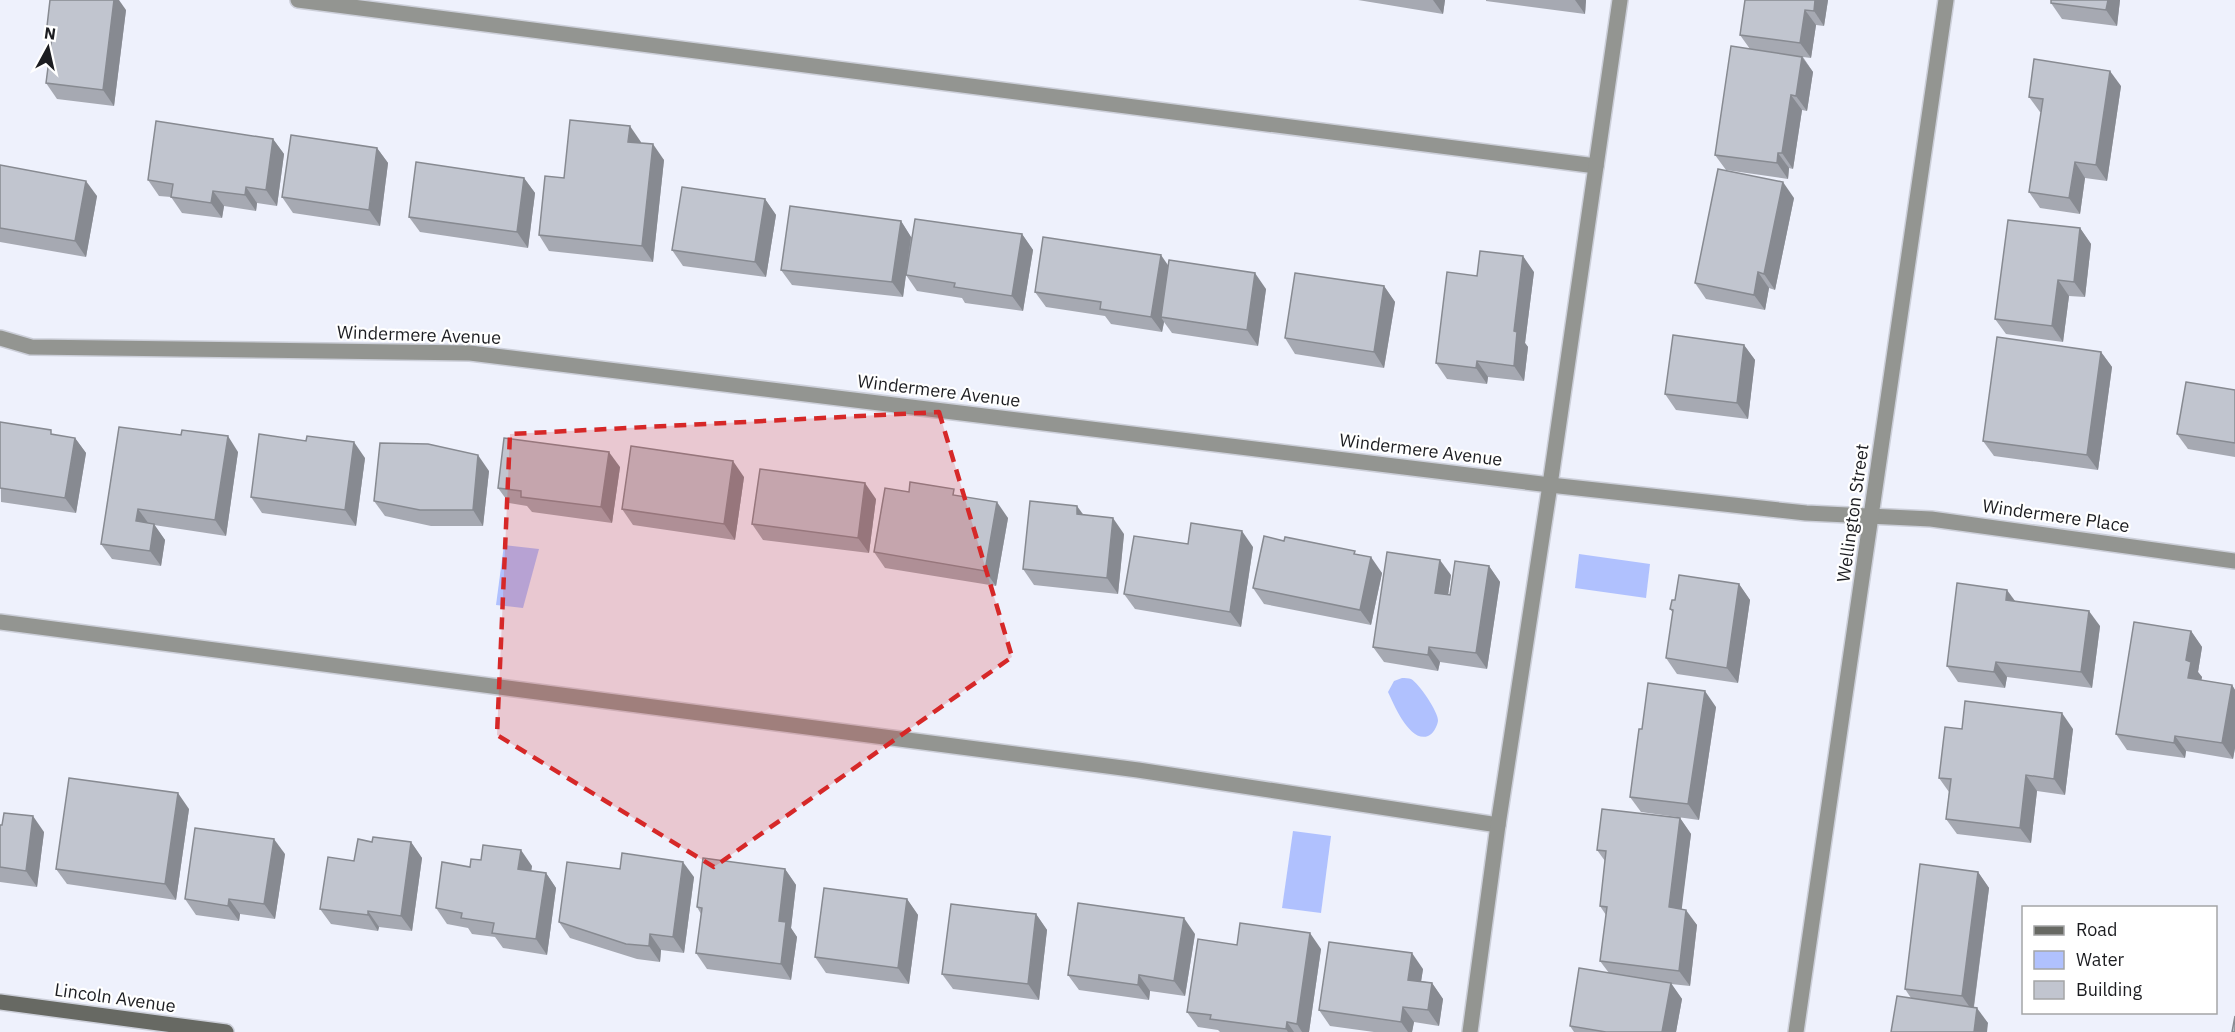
<svg xmlns="http://www.w3.org/2000/svg" width="2235" height="1032" viewBox="0 0 2235 1032" font-family="'IBM Plex Sans',sans-serif">
<rect width="100%" height="100%" fill="#eef1fc"/>
<!-- water -->
<g fill="#b0c1fe">
<polygon points="504,545 539,549 523,608 496,605"/>
<polygon points="1579,554 1650,564 1646,598 1575,588"/>
<path d="M1402,678C1405,678 1409,678 1411,679C1419,683 1439,713 1438,721C1437,727 1433,734 1428,736C1410,743 1394,705 1388,692L1394,681Z"/>
<polygon points="1293,831 1331,836 1321,913 1282,908"/>
</g>
<g fill="none" stroke-linecap="round" stroke-linejoin="round">
<defs>
<g id="service">
<polyline points="298,0 1596,166"/>
<polyline points="0,622 1138,770 1498,825"/>
<polyline points="1470,1032 1498,825 1550,485 1620,0"/>
</g>
<polyline id="minor" points="0,338 31,347 470,353 1550,485 1806,513 1931,519 2235,561"/>
<polyline id="tertiary" points="1796,1032 1946,0"/>
<polyline id="secondary" points="0,1002 226,1032"/>
</defs>
<!-- service casing -->
<use href="#service" stroke="#cccfd9" stroke-width="18"/>
<!-- minor casing -->
<use href="#minor" stroke="#cccfd9" stroke-width="18"/>
<!-- tertiary casing -->
<use href="#tertiary" stroke="#cccfd9" stroke-width="18"/>
<!-- secondary casing -->
<use href="#secondary" stroke="#cccfd9" stroke-width="18"/>
<!-- service -->
<use href="#service" stroke="#939591" stroke-width="15"/>
<!-- minor -->
<use href="#minor" stroke="#939591" stroke-width="15"/>
<!-- tertiary -->
<use href="#tertiary" stroke="#939591" stroke-width="15"/>
<!-- secondary -->
<use href="#secondary" stroke="#676963" stroke-width="15"/>
</g>
<!-- wall -->
<g fill="#a6a9b2">
<polygon points="1358,0 1445,0 1443,14"/>
<polygon points="1486,0 1586,0 1585,14 1486,1"/>
<polygon points="1745,0 1828,0 1824,26 1816,25 1811,58 1803,57 1813,72 1807,111 1802,110 1793,169 1789,168 1788,179 1726,170 1715,155 1750,49 1740,35"/>
<polygon points="2051,0 2120,0 2117,26 2062,19 2051,3"/>
<polygon points="126,10 114,106 57,99 46,83 51,42 46,35"/>
<polygon points="2121,86 2107,181 2085,178 2080,214 2040,208 2029,192 2041,112 2040,112 2029,97"/>
<polygon points="273,139 284,154 277,206 257,203 256,211 224,206 222,218 182,213 171,197 159,196 148,180"/>
<polygon points="641,142 641,143 664,160 653,262 549,251 539,235 564,178"/>
<polygon points="377,148 388,163 380,226 293,213 282,197"/>
<polygon points="0,165 97,196 86,257 0,242"/>
<polygon points="524,178 535,193 528,248 420,232 409,217"/>
<polygon points="1794,198 1775,290 1769,288 1765,310 1706,299 1695,283"/>
<polygon points="765,199 776,215 766,277 683,266 672,250"/>
<polygon points="901,221 911,237 1022,234 1033,250 1023,311 965,303 962,298 917,291 906,275 903,297 792,285 781,270"/>
<polygon points="2080,228 2091,244 2085,297 2069,296 2063,342 2006,334 1995,319"/>
<polygon points="1168,266 1266,289 1258,346 1172,333 1164,322 1162,332 1111,324 1105,316 1046,307 1035,292"/>
<polygon points="1534,272 1525,343 1528,347 1524,381 1488,377 1487,384 1447,379 1436,363 1477,276"/>
<polygon points="1384,286 1395,302 1384,368 1295,354 1285,338"/>
<polygon points="1744,345 1755,360 1748,419 1676,410 1665,394"/>
<polygon points="2101,352 2112,367 2098,470 1994,456 1983,441"/>
<polygon points="2235,390 2235,457 2188,449 2177,434"/>
<polygon points="0,422 55,435 75,438 86,453 76,513 1,502"/>
<polygon points="119,427 238,452 226,536 154,525 165,540 161,566 112,559 101,544"/>
<polygon points="365,458 356,526 262,513 251,497"/>
<polygon points="620,467 612,523 532,512 527,506 509,503 498,488"/>
<polygon points="489,471 483,526 431,526 385,516 374,501"/>
<polygon points="744,477 735,540 633,525 622,509"/>
<polygon points="958,496 1008,518 996,586 885,568 874,552"/>
<polygon points="876,499 869,553 763,540 752,524"/>
<polygon points="1124,534 1118,594 1034,585 1023,569"/>
<polygon points="1253,547 1241,627 1135,609 1124,594"/>
<polygon points="1358,555 1382,573 1371,625 1264,604 1253,588"/>
<polygon points="1489,566 1500,582 1487,669 1440,662 1438,671 1384,662 1373,647 1451,575 1448,595 1450,595"/>
<polygon points="1739,584 1750,600 1738,683 1677,674 1666,658 1673,613 1670,609 1675,600"/>
<polygon points="2015,601 2100,626 2092,688 2007,677 2005,688 1958,682 1947,666"/>
<polygon points="2191,631 2202,647 2198,672 2202,677 2201,680 2232,685 2235,690 2235,748 2233,759 2186,751 2185,758 2127,750 2116,734"/>
<polygon points="1716,707 1699,820 1641,812 1630,797 1642,729"/>
<polygon points="1962,729 2073,729 2065,795 2037,791 2031,843 1957,834 1946,819 1949,792 1939,778"/>
<polygon points="189,809 176,900 67,884 56,869"/>
<polygon points="1680,818 1691,834 1681,909 1697,925 1690,986 1671,984 1682,999 1676,1032 1574,1032 1570,1026 1609,973 1600,961 1606,915 1600,906 1605,861 1597,850"/>
<polygon points="0,825 44,832 37,887 0,882"/>
<polygon points="372,842 411,842 422,858 412,931 379,927 378,931 331,924 320,909"/>
<polygon points="285,854 275,919 240,914 239,921 196,915 185,899"/>
<polygon points="481,860 532,866 531,871 546,873 556,888 547,955 503,948 495,937 472,934 468,928 447,924 436,908 470,867"/>
<polygon points="620,869 694,877 684,953 661,950 660,962 637,959 570,938 559,922"/>
<polygon points="785,869 796,885 791,928 797,937 791,980 707,969 696,953 701,914 697,907"/>
<polygon points="1978,872 1989,888 1974,1007 1988,1023 1911,998 1905,989"/>
<polygon points="907,899 918,915 909,984 826,973 815,957"/>
<polygon points="1036,914 1047,930 1039,1000 953,989 942,974"/>
<polygon points="1195,934 1185,996 1150,991 1149,1000 1079,990 1068,975"/>
<polygon points="1237,945 1321,949 1309,1032 1220,1032 1218,1030 1198,1027 1187,1012"/>
<polygon points="1423,969 1421,981 1432,983 1443,999 1439,1026 1414,1022 1412,1032 1374,1032 1330,1026 1319,1010"/>
</g>
<!-- shaded-wall -->
<g fill="#878a91">
<polygon points="114,0 119,0 126,10 114,106 103,90"/>
<polygon points="1433,0 1445,0 1443,14"/>
<polygon points="1575,0 1586,0 1585,14"/>
<polygon points="1815,0 1828,0 1824,26 1814,11"/>
<polygon points="2108,0 2120,0 2117,26 2106,10"/>
<polygon points="1805,10 1816,25 1811,58 1800,43"/>
<polygon points="1802,57 1813,72 1807,111 1796,96"/>
<polygon points="2110,71 2121,86 2107,181 2096,165"/>
<polygon points="1791,95 1802,110 1793,169 1782,153"/>
<polygon points="630,126 641,142 639,157 628,142"/>
<polygon points="273,139 284,154 277,206 266,190"/>
<polygon points="653,144 664,160 653,262 642,246"/>
<polygon points="377,148 388,163 380,226 369,210"/>
<polygon points="1778,153 1789,168 1788,179 1777,163"/>
<polygon points="2075,162 2085,178 2080,214 2069,198"/>
<polygon points="524,178 535,193 528,248 517,232"/>
<polygon points="86,181 97,196 86,257 75,241"/>
<polygon points="1783,182 1794,198 1775,290 1764,274"/>
<polygon points="246,187 257,203 256,211 245,195"/>
<polygon points="213,191 224,206 222,218 211,203"/>
<polygon points="765,199 776,215 766,277 755,262"/>
<polygon points="901,221 911,237 903,297 892,282"/>
<polygon points="2080,228 2091,244 2085,297 2074,282"/>
<polygon points="1022,234 1033,250 1023,311 1012,296"/>
<polygon points="1161,255 1172,271 1161,317 1164,322 1162,332 1151,317"/>
<polygon points="1523,256 1534,272 1525,343 1528,347 1524,381 1514,366 1514,331"/>
<polygon points="1758,272 1769,288 1765,310 1754,295"/>
<polygon points="1255,273 1266,289 1258,346 1247,330"/>
<polygon points="2058,280 2069,296 2063,342 2052,326"/>
<polygon points="1384,286 1395,302 1384,368 1374,352"/>
<polygon points="1744,345 1755,360 1748,419 1737,403"/>
<polygon points="2101,352 2112,367 2098,470 2087,455"/>
<polygon points="1477,361 1488,377 1487,384 1476,368"/>
<polygon points="228,436 238,452 226,536 215,520"/>
<polygon points="75,438 86,453 76,513 65,498"/>
<polygon points="354,442 365,458 356,526 345,510"/>
<polygon points="609,452 620,467 612,523 601,507"/>
<polygon points="478,455 489,471 483,526 473,510"/>
<polygon points="733,461 744,477 735,540 724,524"/>
<polygon points="865,483 876,499 869,553 858,538"/>
<polygon points="997,502 1008,518 996,586 985,571"/>
<polygon points="1077,506 1088,521 1077,514"/>
<polygon points="138,509 149,524 136,521"/>
<polygon points="1113,518 1124,534 1118,594 1107,578"/>
<polygon points="154,524 165,540 161,566 150,551"/>
<polygon points="1242,531 1253,547 1241,627 1230,612"/>
<polygon points="1371,557 1382,573 1371,625 1360,610"/>
<polygon points="1440,560 1451,575 1446,609 1435,593"/>
<polygon points="1489,566 1500,582 1487,669 1476,653"/>
<polygon points="1739,584 1750,600 1738,683 1727,668"/>
<polygon points="2007,590 2018,605 2006,600"/>
<polygon points="2089,611 2100,626 2092,688 2081,672"/>
<polygon points="2191,631 2202,647 2198,672 2202,677 2199,693 2188,678 2186,660"/>
<polygon points="1429,647 1440,662 1438,671 1428,655"/>
<polygon points="1996,662 2007,677 2005,688 1994,672"/>
<polygon points="2232,685 2235,690 2235,748 2233,759 2222,743"/>
<polygon points="1705,691 1716,707 1699,820 1688,804"/>
<polygon points="2062,713 2073,729 2065,795 2054,779"/>
<polygon points="2175,736 2186,751 2185,758 2174,743"/>
<polygon points="2026,775 2037,791 2031,843 2020,828"/>
<polygon points="178,793 189,809 176,900 165,884"/>
<polygon points="33,816 44,832 37,887 26,871"/>
<polygon points="1680,818 1691,834 1680,923 1669,907"/>
<polygon points="274,839 285,854 275,919 264,904"/>
<polygon points="411,842 422,858 412,931 401,916"/>
<polygon points="521,850 532,866 529,884 518,869"/>
<polygon points="683,862 694,877 684,953 673,937"/>
<polygon points="785,869 796,885 791,928 797,937 791,980 781,964 779,921"/>
<polygon points="1978,872 1989,888 1973,1012 1962,996"/>
<polygon points="546,873 556,888 547,955 536,939"/>
<polygon points="229,899 240,914 239,921 228,906"/>
<polygon points="907,899 918,915 909,984 898,968"/>
<polygon points="1686,910 1697,925 1690,986 1679,971"/>
<polygon points="368,911 379,927 378,931 368,915"/>
<polygon points="1036,914 1047,930 1039,1000 1028,984"/>
<polygon points="1184,918 1195,934 1185,996 1174,981"/>
<polygon points="1310,933 1321,949 1309,1032 1302,1032 1297,1024"/>
<polygon points="650,934 661,950 660,962 649,946"/>
<polygon points="1412,953 1423,969 1419,995 1408,980"/>
<polygon points="1139,975 1150,991 1149,1000 1138,985"/>
<polygon points="1432,983 1443,999 1439,1026 1428,1010"/>
<polygon points="1671,983 1682,999 1676,1032 1662,1032"/>
<polygon points="1403,1007 1414,1022 1412,1032 1408,1032 1401,1022"/>
<polygon points="1977,1008 1988,1023 1987,1032 1974,1032"/>
<polygon points="1287,1022 1294,1032 1288,1032 1286,1029"/>
</g>
<!-- building -->
<g fill="#c1c5cf" stroke="#878a91" stroke-width="1.5">
<polygon points="50,0 114,0 103,90 46,83 52,36 46,35"/>
<polygon points="1745,0 1815,0 1814,11 1805,10 1800,43 1740,35"/>
<polygon points="2051,0 2108,0 2106,10 2051,3"/>
<polygon points="1731,46 1802,57 1796,96 1791,95 1782,153 1778,153 1777,163 1715,155"/>
<polygon points="2034,59 2110,71 2096,165 2075,162 2069,198 2029,192 2043,99 2029,97"/>
<polygon points="570,120 630,126 628,142 653,144 642,246 539,235 545,176 564,178"/>
<polygon points="156,121 273,139 266,190 246,187 245,195 213,191 211,203 171,197 173,184 148,180"/>
<polygon points="291,135 377,148 369,210 282,197"/>
<polygon points="416,162 524,178 517,232 409,217"/>
<polygon points="0,165 86,181 75,241 0,228"/>
<polygon points="1718,169 1783,182 1764,274 1758,272 1754,295 1695,283"/>
<polygon points="682,187 765,199 755,262 672,250"/>
<polygon points="790,206 901,221 892,282 781,270"/>
<polygon points="915,219 1022,234 1012,296 954,287 955,283 906,275"/>
<polygon points="2008,220 2080,228 2074,282 2058,280 2052,326 1995,319"/>
<polygon points="1043,237 1161,255 1151,317 1100,309 1101,302 1035,292"/>
<polygon points="1480,251 1523,256 1514,331 1517,332 1514,366 1477,361 1476,368 1436,363 1447,272 1477,276"/>
<polygon points="1169,260 1255,273 1247,330 1161,317"/>
<polygon points="1295,273 1384,286 1374,352 1285,338"/>
<polygon points="1673,335 1744,345 1737,403 1665,394"/>
<polygon points="1997,337 2101,352 2087,455 1983,441"/>
<polygon points="2186,382 2235,390 2235,443 2177,434"/>
<polygon points="0,422 51,430 51,434 75,438 65,498 0,488"/>
<polygon points="119,427 181,435 182,430 228,436 215,520 138,509 136,521 154,524 150,551 101,544"/>
<polygon points="259,434 306,441 307,436 354,442 345,510 251,497"/>
<polygon points="504,438 609,452 601,507 521,497 521,491 498,488"/>
<polygon points="380,443 428,444 478,455 473,510 420,510 374,501"/>
<polygon points="631,446 733,461 724,524 622,509"/>
<polygon points="760,469 865,483 858,538 752,524"/>
<polygon points="910,482 954,489 953,495 997,502 985,571 874,552 885,488 909,492"/>
<polygon points="1030,501 1077,506 1077,514 1113,518 1107,578 1023,569"/>
<polygon points="1191,523 1242,531 1230,612 1124,594 1134,536 1188,544"/>
<polygon points="1264,536 1284,541 1285,537 1355,551 1354,554 1371,557 1360,610 1253,588"/>
<polygon points="1387,552 1440,560 1435,593 1450,595 1455,561 1489,566 1476,653 1429,647 1428,655 1373,647"/>
<polygon points="1679,575 1739,584 1727,668 1666,658 1673,610 1670,609 1672,600 1675,600"/>
<polygon points="1957,583 2007,590 2006,600 2089,611 2081,672 1996,662 1994,672 1947,666"/>
<polygon points="2134,622 2191,631 2186,660 2191,662 2188,678 2232,685 2222,743 2175,736 2174,743 2116,734"/>
<polygon points="1648,683 1705,691 1688,804 1630,797 1639,729 1642,729"/>
<polygon points="1965,701 2062,713 2054,779 2026,775 2020,828 1946,819 1951,779 1939,778 1945,727 1962,729"/>
<polygon points="69,778 178,793 165,884 56,869"/>
<polygon points="1602,809 1680,818 1669,907 1686,910 1679,971 1600,961 1607,907 1600,906 1606,851 1597,850"/>
<polygon points="4,813 33,816 26,871 0,867 0,825 2,825"/>
<polygon points="195,828 274,839 264,904 229,899 228,906 185,899"/>
<polygon points="373,837 411,842 401,916 368,911 368,915 320,909 328,857 354,861 358,839 372,842"/>
<polygon points="483,845 521,850 518,869 546,873 536,939 492,933 494,923 461,918 462,913 436,908 442,862 470,867 471,859 481,860"/>
<polygon points="622,853 683,862 673,937 650,934 649,946 626,944 559,922 567,862 620,869"/>
<polygon points="703,858 785,869 779,921 786,922 781,964 696,953 702,908 697,907"/>
<polygon points="1920,864 1978,872 1962,996 1905,989"/>
<polygon points="824,888 907,899 898,968 815,957"/>
<polygon points="1078,903 1184,918 1174,981 1139,975 1138,985 1068,975"/>
<polygon points="951,904 1036,914 1028,984 942,974"/>
<polygon points="1240,923 1310,933 1297,1024 1287,1022 1286,1029 1210,1019 1211,1015 1187,1012 1198,939 1237,945"/>
<polygon points="1329,942 1412,953 1408,980 1432,983 1428,1010 1403,1007 1401,1022 1319,1010"/>
<polygon points="1579,968 1671,983 1662,1032 1606,1032 1570,1026"/>
<polygon points="1897,996 1977,1008 1974,1032 1891,1032"/>
<polygon points="2235,1016 2235,1032 2232,1032"/>
</g>
<!-- marked area -->
<path fill="#d62828" fill-opacity="0.2" stroke="#d62828" stroke-width="4.5" stroke-dasharray="12 8" stroke-linejoin="round" d="M939,412L1012,657L714,867L497,735L510,434Z"/>
<g text-anchor="middle" stroke-width="4.5" stroke-linejoin="round" paint-order="stroke">
<!-- street labels -->
<g font-size="18" fill="#1c1d21" stroke="#fff">
<text transform="translate(419 335) rotate(2)" y="6">Windermere Avenue</text>
<text transform="translate(939 391) rotate(7)" y="6">Windermere Avenue</text>
<text transform="translate(1421 450) rotate(7)" y="6">Windermere Avenue</text>
<text transform="translate(1853 513) rotate(-82)" y="6">Wellington Street</text>
<text transform="translate(2056 516) rotate(8)" y="6">Windermere Place</text>
<text transform="translate(115 998) rotate(8)" y="6">Lincoln Avenue</text>
</g>
</g>
<!-- legend -->
<rect x="2022" y="906" width="195" height="108" fill="#ffffff" stroke="#a4a5a6" stroke-width="1.5"/>
<rect x="2034" y="926" width="30" height="9" fill="#676963" stroke="#a4a5a6" stroke-width="1.5"/>
<text x="2076" y="936" font-size="18" fill="#1c1d21">Road</text>
<rect x="2034" y="951" width="30" height="18" fill="#b0c1fe" stroke="#a4a5a6" stroke-width="1.5"/>
<text x="2076" y="966" font-size="18" fill="#1c1d21">Water</text>
<rect x="2034" y="981" width="30" height="18" fill="#c1c5cf" stroke="#a4a5a6" stroke-width="1.5"/>
<text x="2076" y="996" font-size="18" fill="#1c1d21">Building</text>
<!-- north arrow -->
<g transform="translate(48 48) rotate(8)" stroke="#ffffff" stroke-width="4.5" paint-order="stroke">
<path d="M0-4.5L10 22L0 15L-10 22Z" fill="#1c1d21"/>
<text y="-9" font-size="16" font-weight="bold" text-anchor="middle" fill="#1c1d21">N</text>
</g>
</svg>
